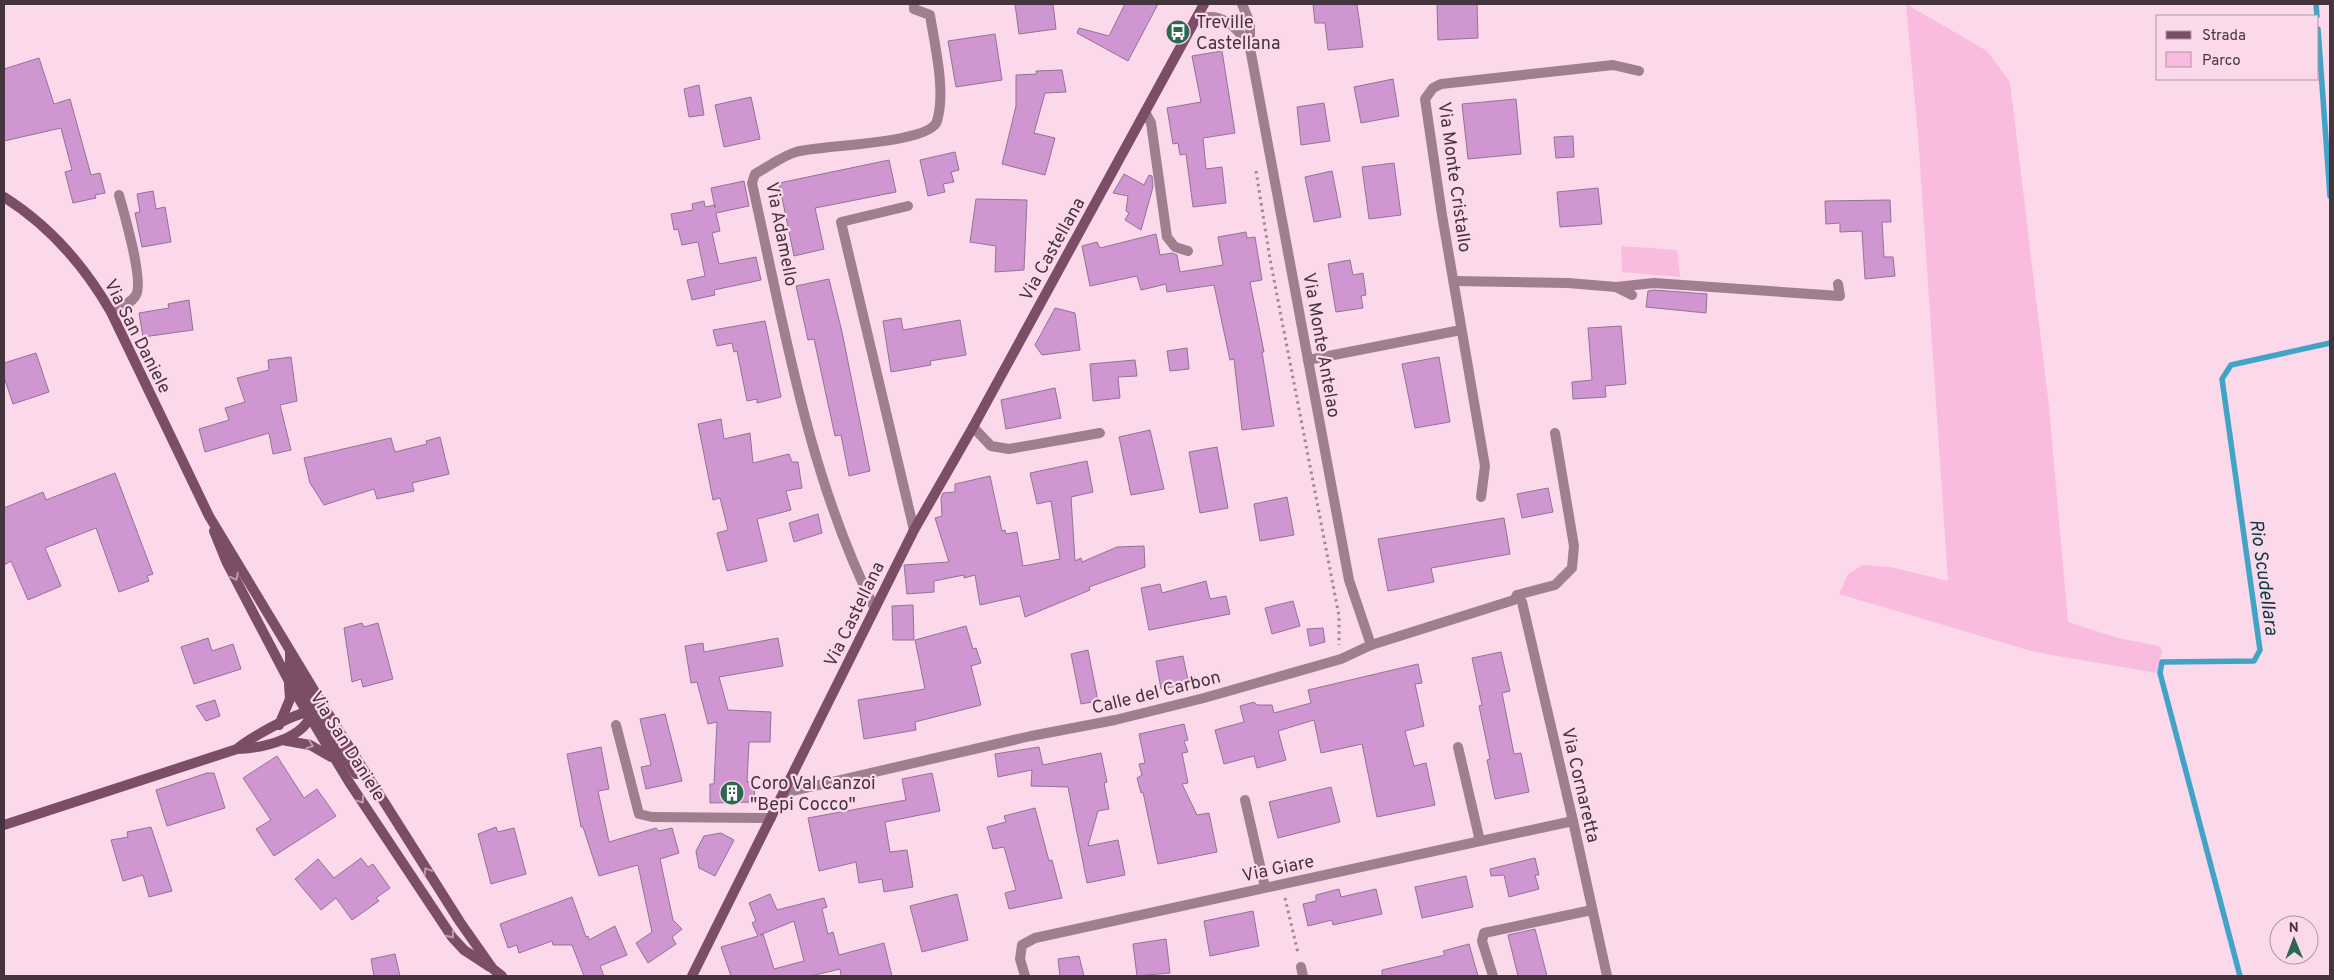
<svg xmlns="http://www.w3.org/2000/svg" width="2334" height="980" viewBox="0 0 2334 980" font-family="Overpass,sans-serif">
<rect width="100%" height="100%" fill="#fbd8ea"/>
<!-- green -->
<g fill="#fabcde">
<polygon points="1906,4 1987,51 2010,82 2049,407 2068,622 2118,638 2159,646 2162,651 2157,673 2035,652 1839,594 1848,574 1863,565 1891,567 1948,581 1918,135"/>
<polygon points="1621,246 1677,250 1680,277 1622,272"/>
</g>
<g fill="none" stroke-linecap="round" stroke-linejoin="round">
<!-- stream -->
<g stroke="#41a3c6" stroke-width="5.5">
<polyline points="2316,4 2317,16"/>
<polyline points="2318,29 2330,196"/>
<polyline points="2240,976 2160,673 2162,662 2254,661 2260,650 2222,379 2231,365 2330,343"/>
</g>
</g>
<!-- building -->
<g fill="#cf96d1" stroke="#917492" fill-rule="evenodd">
<polygon points="1015,4 1053,4 1056,29 1019,34"/>
<polygon points="1125,4 1158,4 1128,61 1077,33 1079,28 1109,36"/>
<polygon points="1313,4 1357,4 1363,47 1328,50 1325,23 1315,23"/>
<polygon points="1437,4 1477,4 1478,38 1438,40"/>
<polygon points="995,34 1002,80 956,87 948,41"/>
<polygon points="1222,51 1235,133 1203,138 1206,169 1222,167 1226,203 1193,207 1186,154 1180,155 1178,143 1173,144 1167,108 1201,102 1192,56"/>
<polygon points="39,58 54,104 70,99 91,175 100,173 105,193 95,195 96,198 73,203 65,172 72,170 61,128 4,141 4,69"/>
<polygon points="1062,70 1066,92 1045,93 1034,133 1055,138 1045,175 1002,164 1016,106 1016,75 1037,74 1036,71"/>
<polygon points="1393,79 1399,116 1361,123 1354,87"/>
<polygon points="699,85 704,115 689,117 684,89"/>
<polygon points="751,97 760,139 724,147 715,105"/>
<polygon points="1516,99 1521,154 1468,159 1462,104"/>
<polygon points="1324,103 1330,141 1301,145 1297,107"/>
<polygon points="1573,136 1574,157 1556,158 1554,137"/>
<polygon points="955,152 959,170 951,172 954,182 943,184 945,192 928,196 920,160"/>
<polygon points="889,160 896,192 815,208 824,249 794,256 779,183"/>
<polygon points="1394,163 1401,215 1369,219 1362,167"/>
<polygon points="1332,171 1341,217 1314,222 1305,177"/>
<polygon points="1124,174 1144,185 1149,175 1152,176 1153,187 1141,230 1125,220 1129,213 1126,211 1128,196 1113,193"/>
<polygon points="744,181 749,206 716,213 720,231 712,233 719,264 756,257 761,280 714,290 715,295 692,300 687,280 705,276 698,242 682,245 678,229 674,230 671,214 693,210 692,204 704,201 705,207 715,205 715,208 711,188"/>
<polygon points="1598,188 1602,224 1560,227 1557,192"/>
<polygon points="153,191 156,209 165,207 171,242 142,247 135,213 140,212 137,194"/>
<polygon points="976,199 1027,200 1024,270 995,272 996,246 970,242"/>
<polygon points="1890,200 1891,222 1882,222 1884,257 1893,257 1895,276 1865,279 1862,231 1840,232 1840,223 1826,224 1825,201"/>
<polygon points="1246,232 1247,238 1255,237 1262,280 1250,282 1264,352 1262,352 1274,426 1242,430 1234,359 1230,360 1214,285 1167,292 1166,284 1141,290 1137,276 1090,286 1082,246 1097,242 1100,248 1156,234 1160,255 1172,253 1177,255 1180,272 1223,265 1218,237"/>
<polygon points="1350,260 1353,275 1363,273 1366,295 1361,296 1363,308 1336,312 1328,264"/>
<polygon points="829,279 842,332 870,471 849,476 841,435 835,436 814,339 808,340 796,286"/>
<polygon points="1654,290 1707,294 1706,313 1646,307 1648,291"/>
<polygon points="189,300 193,330 143,337 139,313 169,308 168,304"/>
<polygon points="1055,308 1075,313 1080,350 1042,355 1035,345"/>
<polygon points="901,318 903,330 960,320 966,355 930,361 931,365 891,372 883,321"/>
<polygon points="765,321 781,397 757,403 757,399 747,401 737,351 734,352 732,343 717,346 713,330"/>
<polygon points="1621,326 1626,384 1605,386 1606,397 1573,399 1572,382 1592,380 1588,328"/>
<polygon points="1187,348 1189,369 1170,371 1167,351"/>
<polygon points="36,353 49,392 13,404 4,377 4,363"/>
<polygon points="291,357 297,401 280,405 291,450 273,454 269,433 205,452 199,429 229,420 225,408 245,402 237,378 269,370 268,360"/>
<polygon points="1439,357 1450,422 1415,428 1402,364"/>
<polygon points="1135,360 1137,376 1118,377 1120,398 1093,401 1090,364"/>
<polygon points="1055,388 1061,418 1006,429 1001,400"/>
<polygon points="721,419 724,439 750,433 753,463 789,454 792,462 798,462 802,488 786,491 791,510 757,519 767,561 727,571 717,533 728,530 720,498 713,500 698,424"/>
<polygon points="1150,430 1164,489 1131,495 1119,437"/>
<polygon points="440,437 449,474 412,483 414,491 377,499 374,489 324,505 310,483 304,458 391,438 395,452 427,444 426,441"/>
<polygon points="1217,447 1228,508 1200,513 1189,452"/>
<polygon points="1087,461 1093,492 1071,497 1075,561 1081,558 1082,562 1117,547 1144,546 1145,567 1089,587 1090,590 1025,617 1020,596 980,605 975,575 964,578 964,575 934,581 934,592 907,594 904,565 949,562 935,518 942,516 941,498 943,493 955,492 955,484 990,476 1002,531 1005,530 1006,534 1017,532 1023,566 1060,559 1051,501 1037,504 1030,473"/>
<polygon points="115,473 153,574 147,576 149,581 119,592 96,528 45,548 61,586 28,600 11,561 4,565 4,508 43,492 46,500"/>
<polygon points="1548,488 1553,512 1522,518 1517,494"/>
<polygon points="1287,497 1294,535 1260,541 1254,504"/>
<polygon points="818,514 822,533 794,542 789,523"/>
<polygon points="1504,518 1510,554 1431,568 1434,582 1388,591 1378,539"/>
<polygon points="1206,581 1210,599 1226,596 1230,614 1149,630 1141,588 1160,584 1162,593"/>
<polygon points="1293,601 1300,626 1272,634 1265,608"/>
<polygon points="913,605 914,640 893,640 892,606"/>
<polygon points="362,623 364,627 378,623 393,679 363,687 361,679 352,682 344,628"/>
<polygon points="966,626 973,649 976,648 981,663 971,666 981,705 915,722 916,730 864,739 858,700 925,689 915,640"/>
<polygon points="1323,628 1325,642 1310,646 1307,629"/>
<polygon points="208,638 212,651 233,644 241,669 194,684 181,647"/>
<polygon points="778,638 783,666 719,677 728,710 771,712 770,742 749,742 747,782 754,782 755,802 710,803 710,784 714,784 717,722 708,724 697,682 691,683 685,646 703,643 704,652"/>
<polygon points="1088,650 1098,701 1081,704 1071,654"/>
<polygon points="1501,652 1510,691 1502,693 1514,754 1521,753 1529,792 1495,799 1487,760 1490,759 1479,706 1482,705 1472,658"/>
<polygon points="1183,656 1188,680 1176,682 1177,686 1161,689 1156,661"/>
<polygon points="1418,664 1422,683 1415,684 1424,726 1405,731 1414,766 1426,763 1435,805 1377,817 1362,744 1321,753 1314,720 1278,731 1286,760 1257,768 1254,756 1224,764 1215,730 1244,722 1240,706 1254,702 1257,705 1272,705 1274,713 1311,703 1308,690"/>
<polygon points="215,700 220,716 206,721 196,706"/>
<polygon points="665,714 682,781 646,789 641,767 651,765 640,719"/>
<polygon points="1184,724 1188,740 1184,741 1188,752 1182,753 1188,783 1182,784 1197,815 1209,813 1217,852 1158,864 1143,792 1141,793 1137,778 1142,775 1139,764 1145,763 1139,734"/>
<polygon points="601,747 609,789 598,791 609,842 656,828 659,831 672,828 679,853 660,859 673,920 682,929 672,937 676,944 648,963 636,943 652,932 638,865 599,876 583,827 581,827 567,754"/>
<polygon points="1039,747 1043,765 1101,753 1107,782 1104,783 1109,809 1098,811 1088,846 1118,840 1125,875 1087,883 1068,787 1031,786 1032,770 998,777 995,754"/>
<polygon points="277,756 304,798 317,789 336,816 274,856 256,829 271,820 243,778"/>
<polygon points="207,773 214,773 225,808 167,826 156,790"/>
<polygon points="932,773 940,811 885,822 890,852 907,850 913,887 884,892 882,879 859,883 856,862 819,871 808,818 906,800 902,779"/>
<polygon points="1331,787 1340,822 1278,838 1269,802"/>
<polygon points="1035,808 1049,861 1052,860 1062,898 1009,909 1005,893 1016,890 1004,847 993,849 987,827 1006,822 1004,816"/>
<polygon points="151,827 172,891 149,897 143,875 123,881 111,840 128,837 127,832"/>
<polygon points="496,827 498,832 514,828 526,874 491,884 478,834"/>
<polygon points="721,833 734,840 715,876 699,868 696,851 704,836"/>
<polygon points="361,858 368,867 373,864 390,888 376,898 379,901 352,920 336,898 321,910 295,879 318,859 334,878"/>
<polygon points="1535,858 1539,875 1535,875 1539,889 1509,897 1504,875 1491,876 1490,869"/>
<polygon points="1466,876 1473,907 1422,918 1415,887"/>
<polygon points="1339,889 1341,897 1376,889 1382,914 1333,925 1332,920 1308,926 1303,904 1316,901 1316,895"/>
<path d="M770,894L777,910L824,898L827,907L822,909L828,934L833,932L839,955L884,943L892,976H841L840,969L811,976H731L721,947L758,936L752,923L756,921L749,903ZM794,921L804,961L774,969L763,934L760,935Z"/>
<polygon points="957,894 968,940 922,952 910,906"/>
<polygon points="572,897 586,937 588,936 589,940 615,926 627,955 600,966 604,976 584,976 572,945 553,945 552,941 519,953 517,945 508,948 500,924"/>
<polygon points="1253,911 1259,946 1210,956 1204,921"/>
<polygon points="1535,929 1547,976 1518,976 1508,935"/>
<polygon points="1166,939 1170,973 1137,976 1133,944"/>
<polygon points="1469,944 1478,976 1382,976 1382,970 1445,955 1443,951"/>
<polygon points="395,954 400,976 374,976 371,959"/>
<polygon points="1079,956 1084,976 1060,976 1058,959"/>
</g>
<g fill="none" stroke-linecap="round" stroke-linejoin="round">
<!-- path -->
<g stroke="#a08693" stroke-width="3" stroke-dasharray="2.5 4" stroke-linecap="butt">
<polyline points="1256,171 1270,259 1339,616 1339,645"/>
<polyline points="1285,898 1298,953"/>
</g>
<!-- lane -->
<g stroke="#9e7e8f" stroke-width="10">
<path d="M111,312C120,307 131,304 136,295C144,281 124,213 119,195"/>
<polyline points="1517,595 1555,585 1572,568 1574,546 1555,433"/>
<polyline points="1458,747 1480,841"/>
<polyline points="1245,800 1265,887"/>
</g>
<!-- street -->
<g stroke="#9e7e8f" stroke-width="10">
<polyline points="1242,4 1250,23 1250,48 1349,580 1371,645"/>
<path d="M1195,21C1220,9 1237,27 1250,47"/>
<polyline points="1145,112 1151,123 1167,237 1175,247 1188,251"/>
<polyline points="908,206 841,222 914,530"/>
<polyline points="1454,281 1568,283 1616,287 1632,295"/>
<polyline points="1616,287 1654,283 1840,296 1838,284"/>
<polyline points="1308,360 1461,330"/>
<polyline points="973,427 991,446 1009,449 1100,433"/>
<polyline points="1481,497 1485,466 1442,215 1425,99 1433,88 1441,84 1613,65 1639,71"/>
<path d="M874,607C808,475 784,326 752,183L755,174C768,167 782,156 796,152C819,145 931,144 937,121C946,91 935,47 930,15L914,9V4"/>
<polyline points="616,725 639,814 652,817 771,818"/>
<polyline points="784,793 1031,736 1115,720 1204,698 1341,659 1371,645 1514,600 1517,595 1522,602 1573,821 1607,976"/>
<polyline points="1301,967 1303,976"/>
<polyline points="1025,976 1020,959 1022,945 1035,938 1573,821"/>
<polyline points="1493,976 1482,941 1484,933 1592,910"/>
</g>
<!-- secondary -->
<g stroke="#7b4d67" stroke-width="10">
<path d="M4,197C50,226 84,265 111,312L209,516L326,710L460,922L493,969L502,976"/>
<polyline points="214,531 227,563 293,689 349,782 452,937 464,950 490,967"/>
<polyline points="279,725 290,699 289,685"/>
<polyline points="282,740 310,745 331,757"/>
<path d="M237,749C248,739 291,715 305,713C311,712 315,716 320,719L356,774L365,773"/>
<path d="M4,825L237,749C263,748 307,739 313,709L303,687L290,669V653"/>
<polyline points="692,976 914,530 973,427 1204,4"/>
</g>
</g>
<!-- one-way arrows -->
<defs><path id="oneway-chevron" d="M-2-3.5L2.5 0L-2 3.5" fill="none" stroke-width="1.6" stroke-linecap="round" stroke-linejoin="round" transform="scale(1.25)"/></defs>
<g stroke="#c199af">
<use href="#oneway-chevron" transform="translate(235 577) rotate(63)"/>
<use href="#oneway-chevron" transform="translate(310 745) rotate(19)"/>
<use href="#oneway-chevron" transform="translate(361 800) rotate(55)"/>
<use href="#oneway-chevron" transform="translate(427 871) rotate(-122)"/>
<use href="#oneway-chevron" transform="translate(451 935) rotate(52)"/>
</g>
<!-- icons -->
<defs>
<symbol id="bus-disc" viewBox="-11 -11 22 22"><circle r="9.5" fill="#2e6851" stroke="#fbd8ea"/><path d="M-5-6H5V4H4V6H2V4H-2V6H-4V4H-5ZM-3.5-4V0h7V-4ZM-3.5 1.2v1.5H-2V1.2ZM2 1.2v1.5H3.5V1.2Z" fill="#fff"/></symbol>
<symbol id="building-disc" viewBox="-11 -11 22 22"><circle r="9.5" fill="#2e6851" stroke="#fbd8ea"/><path d="M-4-6H4V6H1V3H-1V6H-4ZM-2.5-4.3h1.7v1.8h-1.7ZM.8-4.3h1.7v1.8H.8ZM-2.5-1h1.7V.8h-1.7ZM.8-1h1.7V.8H.8Z" fill="#fff"/></symbol>
</defs>
<g fill-rule="evenodd">
<use href="#bus-disc" x="1164" y="18" width="28" height="28"/>
<use href="#building-disc" x="718" y="779" width="28" height="28"/>
</g>
<g text-anchor="middle" stroke-width="4.5" stroke-linejoin="round" paint-order="stroke">
<!-- poi labels -->
<g font-size="18" fill="#45343d" stroke="#fbd8ea" text-anchor="start">
<text x="1196" y="28">Treville<tspan x="1196" dy="21">Castellana</tspan></text>
<text x="750" y="789">Coro Val Canzoi<tspan x="750" dy="21">"Bepi Cocco"</tspan></text>
</g>
<!-- street labels -->
<g font-size="18" fill="#45343d" stroke="#fbd8ea">
<text transform="translate(1455 177) rotate(82)" y="6">Via Monte Cristallo</text>
<text transform="translate(782 234) rotate(79)" y="6">Via Adamello</text>
<text transform="translate(1052 249) rotate(-61)" y="6">Via Castellana</text>
<text transform="translate(138 336) rotate(63)" y="6">Via San Daniele</text>
<text transform="translate(1322 345) rotate(80)" y="6">Via Monte Antelao</text>
<text transform="translate(854 614) rotate(-64)" y="6">Via Castellana</text>
<text transform="translate(1156 692) rotate(-14)" y="6">Calle del Carbon</text>
<text transform="translate(348 746) rotate(58)" y="6">Via San Daniele</text>
<text transform="translate(1581 785) rotate(77)" y="6">Via Cornaretta</text>
<text transform="translate(1278 868) rotate(-12)" y="6">Via Giare</text>
</g>
<!-- water labels -->
<g font-size="19" font-style="italic" fill="#0b3847" stroke="#fbd8ea">
<text transform="translate(2265 577) rotate(82)" y="7">Rio Scudellara</text>
</g>
</g>
<!-- border -->
<rect width="2334" height="980" fill="none" stroke="#45343d" stroke-width="10"/>
<!-- legend -->
<rect x="2156" y="15" width="162" height="65" fill="#fbd8ea" stroke="#b296a5"/>
<rect x="2166" y="31" width="25" height="8" fill="#7b4d67" stroke="#b296a5"/>
<text x="2202" y="40" font-size="15" fill="#45343d">Strada</text>
<rect x="2166" y="52" width="25" height="15" fill="#fabcde" stroke="#b296a5"/>
<text x="2202" y="65" font-size="15" fill="#45343d">Parco</text>
<!-- north arrow -->
<g transform="translate(2294 940) rotate(359)"><circle r="24" fill="#fbd8ea" stroke="#b296a5"/>
<path d="M0-4L9 19L0 12L-9 19Z" fill="#2e6851"/>
<text y="-8" font-size="14" font-weight="bold" text-anchor="middle" fill="#45343d">N</text>
</g>
</svg>
